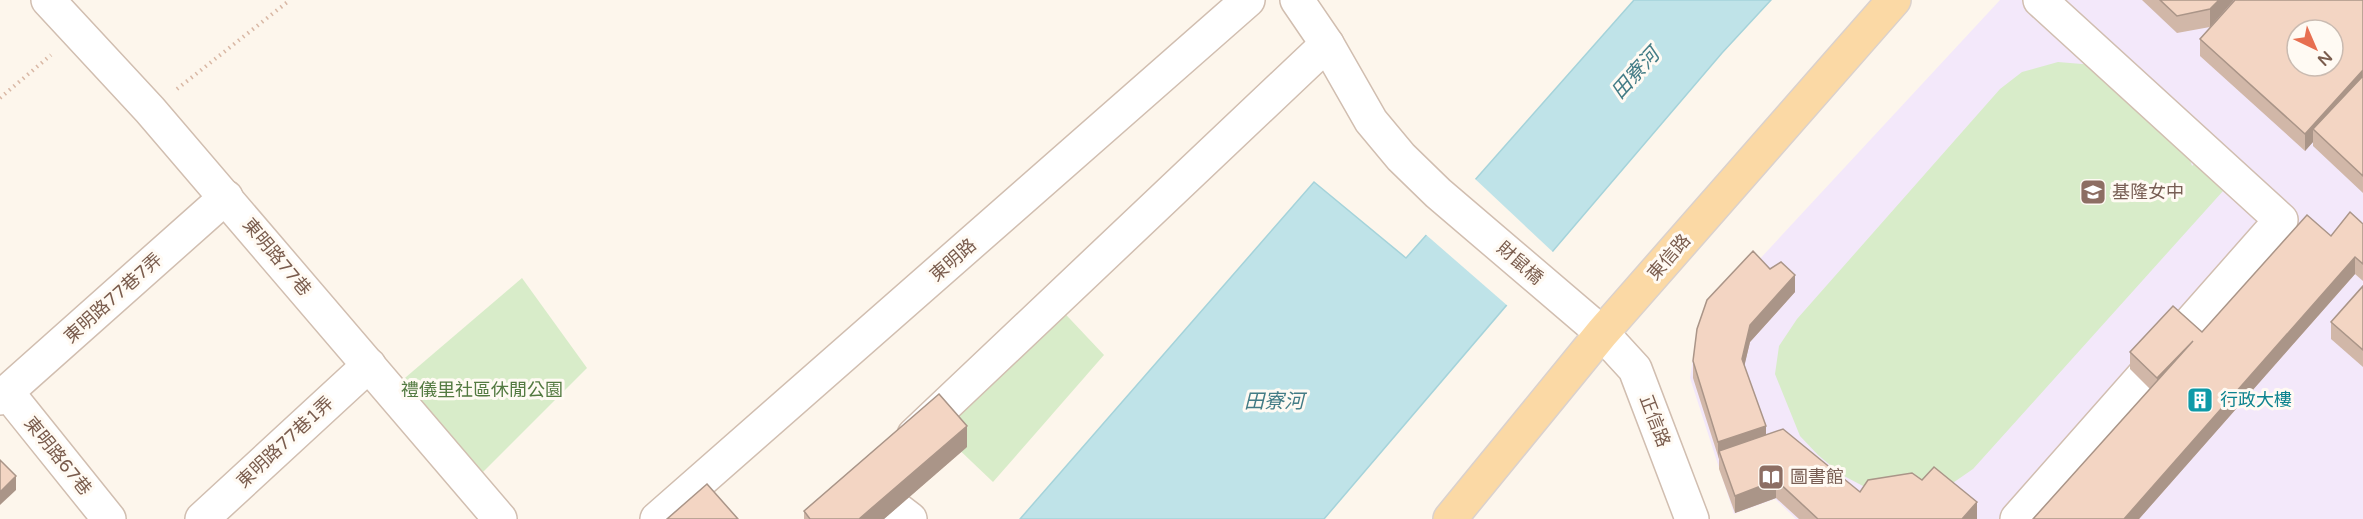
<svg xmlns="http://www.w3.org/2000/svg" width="2363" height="519" viewBox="0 0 2363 519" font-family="'Varela Round','Noto Sans TC',sans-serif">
<rect width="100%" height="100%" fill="#fdf6ec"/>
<!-- education -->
<path fill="#f3e8fa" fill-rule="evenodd" d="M2000,0H2363V519H1796L1775,499L1734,514L1690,378L1695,346L1706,317ZM2297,30H2333V66H2297Z"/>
<!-- park -->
<g fill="#d8ecc9">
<polygon points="2058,62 2094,65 2184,141 2192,166 2212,145 2241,171 1973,469 1947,487 1865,487 1842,475 1818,455 1800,436 1775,374 1779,346 1797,319 2000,89 2022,72"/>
<polygon points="522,278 587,368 475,480 392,389"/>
<polygon points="1054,302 1104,355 993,482 929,421"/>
</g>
<!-- water -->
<polygon fill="#bfe3e8" stroke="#a5d3da" stroke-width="1.5" points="1634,0 1771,0 1722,53 1324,519 1020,519 1314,182 1406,258"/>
<!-- pier -->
<polygon fill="#fdf6ec" points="1473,177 1555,254 1509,307 1424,233"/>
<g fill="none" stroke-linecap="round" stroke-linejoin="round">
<defs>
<g id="minor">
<polyline points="48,0 150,110 500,519"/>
<polyline points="1297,0 1327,44 1371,121 1401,157 1438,193 1602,333 1635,369 1692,519"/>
<polyline points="7,392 109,519"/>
<polyline points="0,398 226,197"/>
<polyline points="914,435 1327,44"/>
<polyline points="866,481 863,483 910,519"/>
<polyline points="202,519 369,365"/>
<polyline points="657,519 1248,0"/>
<polyline points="2017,519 2281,220 2040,0"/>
</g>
<polyline id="major" points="1450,519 1602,333 1894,0"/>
</defs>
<!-- minor casing -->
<use href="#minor" stroke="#d1beb0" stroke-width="36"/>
<!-- major casing -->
<use href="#major" stroke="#dad1cd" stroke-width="36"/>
<!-- path -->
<g stroke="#d9b8a5" stroke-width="4" stroke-dasharray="1.5 4.5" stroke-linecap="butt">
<polyline points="177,89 290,0"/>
<polyline points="0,98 51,55"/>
</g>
<!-- minor -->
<use href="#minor" stroke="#fff" stroke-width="33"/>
<!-- major -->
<use href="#major" stroke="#fbd9a5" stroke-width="33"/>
</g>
<!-- wall -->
<g fill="#d1b7a8">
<polygon points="2142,0 2234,0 2210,27 2177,33"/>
<polygon points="2363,0 2363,193 2313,146 2313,142 2305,151 2200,56 2200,39"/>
<polygon points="2363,224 2363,281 2355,274 2139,519 2033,519 2150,389 2130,369 2130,352 2202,332 2331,236"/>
<polygon points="1770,269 1795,292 1750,342 1744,366 1766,435 1860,492 1977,519 1799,519 1776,498 1735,513 1719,469 1719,459 1693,378 1693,361"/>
<polygon points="2363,286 2363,367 2331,339 2331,322"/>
<polygon points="967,447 884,519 804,519 804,511"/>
</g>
<!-- shaded-wall -->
<g fill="#aa9588">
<polygon points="2219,0 2234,0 2210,27 2210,9"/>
<polygon points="2363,70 2363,87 2313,129 2313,142 2305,151 2305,134"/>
<polygon points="2355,257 2355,274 2139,519 2124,519"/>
<polygon points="1795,275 1795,292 1750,342 1742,376 1742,359 1750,325"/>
<polygon points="2193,341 2157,395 2157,378"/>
<polygon points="967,426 967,447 884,519 859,519"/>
<polygon points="1766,426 1766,443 1719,451 1718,459 1718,442"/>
<polygon points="16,476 16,490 0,505 0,492"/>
<polygon points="1776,480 1776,498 1735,513 1735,496"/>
<polygon points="1977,502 1977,519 1962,519"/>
</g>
<!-- building -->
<g fill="#f3d5c3" stroke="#aa9588" stroke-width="1.5" fill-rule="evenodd">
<polygon points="2160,0 2219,0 2210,9 2177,16"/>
<path d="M2235,0H2363V70L2305,134L2200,39ZM2297,30H2333V66H2297Z"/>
<polygon points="2363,76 2363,176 2313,129"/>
<polygon points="2350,212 2363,224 2363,264 2355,257 2124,519 2033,519 2193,341 2157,378 2130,352 2173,306 2202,332 2307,215 2331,236"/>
<polygon points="1753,251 1770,269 1781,262 1795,275 1750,325 1742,359 1766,426 1718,442 1693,361 1697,329 1707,300"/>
<polygon points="2363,286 2363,350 2331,322"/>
<polygon points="939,394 967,426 859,519 810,519 804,511"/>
<polygon points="1783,429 1860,492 1868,480 1912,473 1922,480 1934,467 1977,502 1962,519 1818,519 1776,480 1735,496 1719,451"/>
<polygon points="0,460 16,476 0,492"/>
<polygon points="707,484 738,519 667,519"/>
</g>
<!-- icons -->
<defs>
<symbol id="school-square" viewBox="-11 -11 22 22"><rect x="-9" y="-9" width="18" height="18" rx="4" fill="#8d6e63" stroke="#fffaf3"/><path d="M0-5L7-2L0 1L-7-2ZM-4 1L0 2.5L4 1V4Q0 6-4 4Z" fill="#fff"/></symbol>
<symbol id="building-square" viewBox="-11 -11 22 22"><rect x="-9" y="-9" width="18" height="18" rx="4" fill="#0f9aa8" stroke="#fffaf3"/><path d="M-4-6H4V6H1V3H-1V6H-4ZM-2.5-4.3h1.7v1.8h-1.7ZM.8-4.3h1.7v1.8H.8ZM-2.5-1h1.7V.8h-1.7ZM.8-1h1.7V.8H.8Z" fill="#fff"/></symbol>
<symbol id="library-square" viewBox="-11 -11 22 22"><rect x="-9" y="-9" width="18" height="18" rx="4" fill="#8d6e63" stroke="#fffaf3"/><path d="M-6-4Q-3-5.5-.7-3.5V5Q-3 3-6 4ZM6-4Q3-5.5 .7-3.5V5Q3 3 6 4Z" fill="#fff"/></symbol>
</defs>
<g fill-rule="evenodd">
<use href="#school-square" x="2078" y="177" width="30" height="30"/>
<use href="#building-square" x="2185" y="385" width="30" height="30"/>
<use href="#library-square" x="1756" y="462" width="30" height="30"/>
</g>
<g text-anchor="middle" stroke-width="6" stroke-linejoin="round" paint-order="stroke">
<!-- education labels -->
<g font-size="18" fill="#785e54" stroke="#fffaf3" text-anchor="start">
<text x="2112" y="198">基隆女中</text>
<text x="1790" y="483">圖書館</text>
</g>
<!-- street labels -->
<g font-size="18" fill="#7a5c4d" stroke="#fffaf3">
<text transform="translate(277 257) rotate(50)" y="6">東明路77巷</text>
<text transform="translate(1669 257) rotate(-49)" y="6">東信路</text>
<text transform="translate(953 260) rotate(-41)" y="6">東明路</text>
<text transform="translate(1520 263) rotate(41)" y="6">財鼠橋</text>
<text transform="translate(113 298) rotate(-42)" y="6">東明路77巷7弄</text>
<text transform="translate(1655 421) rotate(69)" y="6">正信路</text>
<text transform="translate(285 442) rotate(-43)" y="6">東明路77巷1弄</text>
<text transform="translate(58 456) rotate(51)" y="6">東明路67巷</text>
</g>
<!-- park labels -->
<g font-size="18" fill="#537a41" stroke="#fffaf3">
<text x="482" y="396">禮儀里社區休閒公園</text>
</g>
<!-- culture labels -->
<g font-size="18" fill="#0d838f" stroke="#fffaf3" text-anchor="start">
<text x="2220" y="406">行政大樓</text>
</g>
<!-- water labels -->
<g font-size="20" font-style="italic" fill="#437c86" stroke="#fffaf3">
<text transform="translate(1635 73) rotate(-48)" y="7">田寮河</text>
<text x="1274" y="408">田寮河</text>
</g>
</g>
<!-- north arrow -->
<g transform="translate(2315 48) rotate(136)"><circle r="28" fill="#fffaf3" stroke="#cabbb1" stroke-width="1.5"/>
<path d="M0-4.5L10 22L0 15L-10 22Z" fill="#e76f51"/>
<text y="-9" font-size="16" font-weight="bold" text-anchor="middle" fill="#7a5c4d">N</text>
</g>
</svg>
